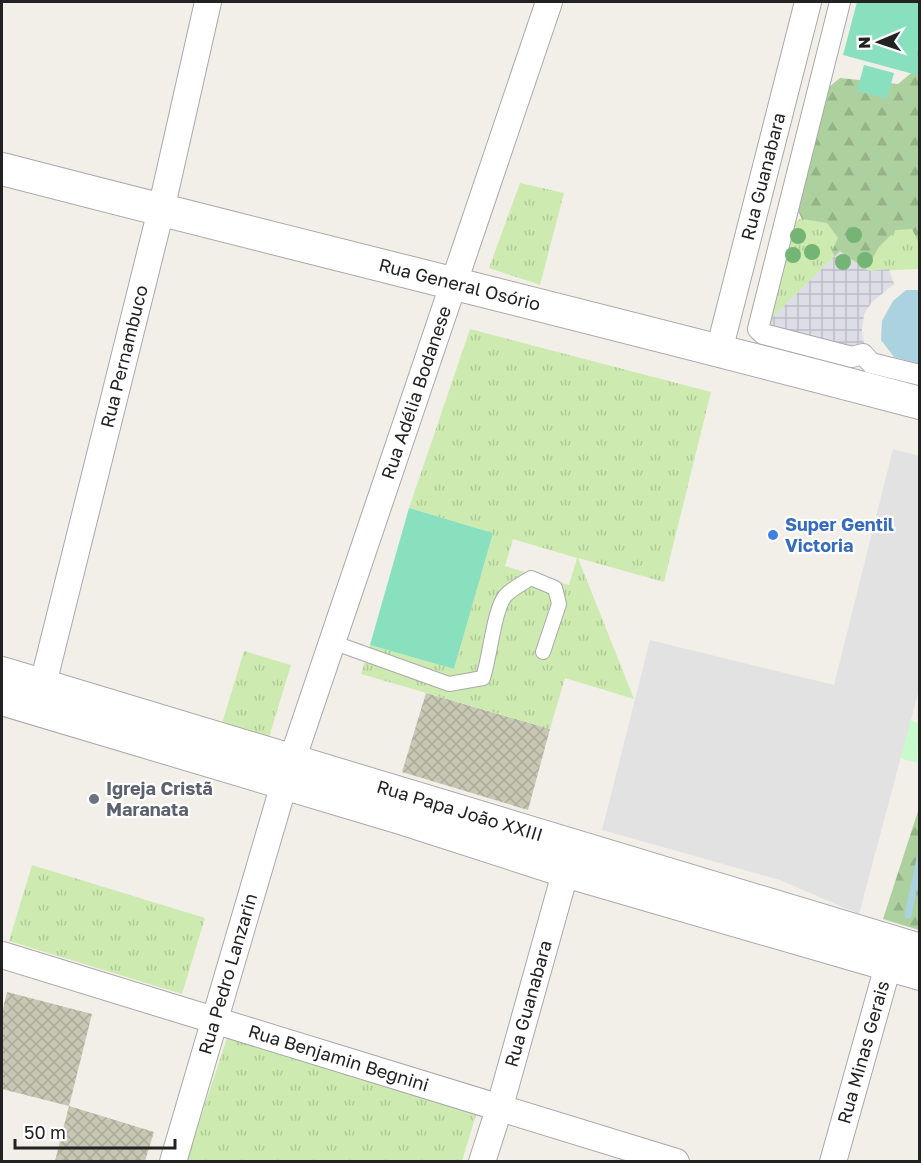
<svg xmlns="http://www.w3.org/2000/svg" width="921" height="1163" viewBox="0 0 921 1163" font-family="'Golos Text',sans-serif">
<defs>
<pattern id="construction-cross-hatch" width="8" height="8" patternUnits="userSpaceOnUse" patternTransform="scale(1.5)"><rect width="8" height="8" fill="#c7c7b4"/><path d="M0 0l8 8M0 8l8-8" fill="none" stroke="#abab9a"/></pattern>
<pattern id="grass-tufts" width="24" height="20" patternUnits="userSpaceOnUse" patternTransform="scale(1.5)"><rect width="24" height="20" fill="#cdebb0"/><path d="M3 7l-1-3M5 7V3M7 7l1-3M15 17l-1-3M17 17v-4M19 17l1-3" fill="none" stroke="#b0c997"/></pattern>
<pattern id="forest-firs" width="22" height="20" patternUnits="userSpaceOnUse" patternTransform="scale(1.5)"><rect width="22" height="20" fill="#add19e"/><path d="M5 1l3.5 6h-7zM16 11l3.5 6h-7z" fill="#95b388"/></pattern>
<pattern id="plaza-grid" width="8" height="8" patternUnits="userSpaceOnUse" patternTransform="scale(1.5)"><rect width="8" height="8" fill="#dddde8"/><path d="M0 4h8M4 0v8" fill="none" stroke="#bdbdc7"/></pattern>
</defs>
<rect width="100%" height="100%" fill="#f2efe9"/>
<!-- construction -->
<g fill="url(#construction-cross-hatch)">
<polygon points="426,693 550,729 528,810 402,772"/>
<polygon points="7,992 92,1014 69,1106 154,1132 145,1161 55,1161 69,1106 2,1089 2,1013"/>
</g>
<!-- grass -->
<g fill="url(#grass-tufts)" fill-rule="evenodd">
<polygon points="824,136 840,251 765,325 791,225 810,212"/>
<polygon points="919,172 919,269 872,271 860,268"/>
<polygon points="520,183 564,193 540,285 489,268"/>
<path d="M470,329L711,392L664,582L578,558L634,699L565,678L550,729L361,674L370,645L454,669L493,533L409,508ZM513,539L577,558L569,585L505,566Z"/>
<polygon points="244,651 291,665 267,744 220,730"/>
<polygon points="32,865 205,918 182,994 9,941"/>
<polygon points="227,1038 476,1115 462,1161 186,1162"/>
</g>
<!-- forest -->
<g fill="url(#forest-firs)">
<polygon points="919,33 919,243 912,229 896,230 879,247 866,269 855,279 840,268 832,251 838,238 827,223 802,219 795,204 829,87 840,78 898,84 915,70"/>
<polygon points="919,808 919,930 883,919"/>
</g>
<!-- park -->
<polygon fill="#c8facc" points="910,720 919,723 917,763 900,758"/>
<!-- pitch -->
<g fill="#88e0be">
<polygon points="857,2 919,2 917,75 843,55"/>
<polygon points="864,65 894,73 887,99 857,91"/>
<polygon points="409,508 493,533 454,669 370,645"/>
</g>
<!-- parking -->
<polygon fill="#e2e2e2" points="893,449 919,456 919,689 859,914 780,880 602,830 650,640 834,685"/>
<!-- plaza -->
<polygon fill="url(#plaza-grid)" points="840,251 857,263 860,268 872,271 889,269 894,284 872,302 864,314 862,330 865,351 765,325"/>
<!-- water -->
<polygon fill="#aad3df" points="906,290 919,290 919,364 894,357 881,340 882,321 893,301"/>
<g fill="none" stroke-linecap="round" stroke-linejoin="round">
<!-- stream -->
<polyline stroke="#aad3df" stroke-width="7" points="908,915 920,859"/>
<defs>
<path id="service" d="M332,642L449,684L483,678C490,657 494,608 506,595C513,588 523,583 531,578L555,588L559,604L543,652"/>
<polyline id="pedestrian" points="840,2 758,329 763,334 852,357 863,354 871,363 920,375"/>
<g id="minor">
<path id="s1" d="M719,351L808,2"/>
<path id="s2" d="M38,704L161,210L208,2"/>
<path id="s3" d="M2,955L676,1162"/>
<path id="s4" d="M173,1162L284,784L549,2"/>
<path id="s5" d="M482,1162L500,1106L571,852"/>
<path id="s6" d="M833,1162L893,948"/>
</g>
<g id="tertiary">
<path id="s7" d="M2,169C307,248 614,322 920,403"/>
<path id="s8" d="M2,673L920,950"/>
<polyline points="2,699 404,819 565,871 920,974"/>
</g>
</defs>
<!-- service casing -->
<use href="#service" stroke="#a9a9a9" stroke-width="16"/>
<!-- pedestrian casing -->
<use href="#pedestrian" stroke="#a9a9a9" stroke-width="22"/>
<!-- minor casing -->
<use href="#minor" stroke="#a9a9a9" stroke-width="28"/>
<!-- tertiary casing -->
<use href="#tertiary" stroke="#a9a9a9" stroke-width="34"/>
<!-- service -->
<use href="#service" stroke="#fff" stroke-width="14"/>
<!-- pedestrian -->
<use href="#pedestrian" stroke="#fff" stroke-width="20"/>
<!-- minor -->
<use href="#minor" stroke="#fff" stroke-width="26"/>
<!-- tertiary -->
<use href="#tertiary" stroke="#fff" stroke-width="32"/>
</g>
<!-- trees -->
<g fill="#74b475">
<circle cx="854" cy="235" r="8"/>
<circle cx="798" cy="236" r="8"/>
<circle cx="812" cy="252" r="8"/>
<circle cx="793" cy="255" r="8"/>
<circle cx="865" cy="260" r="8"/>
<circle cx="843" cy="262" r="8"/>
</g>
<!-- markers -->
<circle fill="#3f7fe0" stroke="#fff" stroke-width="2" cx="773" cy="535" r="6"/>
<circle fill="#6b7280" stroke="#fff" stroke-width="2" cx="94" cy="799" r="6"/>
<g text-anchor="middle" stroke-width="4.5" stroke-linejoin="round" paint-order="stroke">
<!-- street labels -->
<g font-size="18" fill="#222" stroke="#fff">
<text dy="6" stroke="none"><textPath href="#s1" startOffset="180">Rua Guanabara</textPath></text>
<text dy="6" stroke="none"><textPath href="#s7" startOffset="472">Rua General Osório</textPath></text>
<text dy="6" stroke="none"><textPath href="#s2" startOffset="358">Rua Pernambuco</textPath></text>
<text dy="6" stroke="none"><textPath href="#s4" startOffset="807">Rua Adélia Bodanese</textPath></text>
<text dy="6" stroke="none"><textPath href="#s8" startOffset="478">Rua Papa João XXIII</textPath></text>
<text dy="6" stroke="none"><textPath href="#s4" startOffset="196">Rua Pedro Lanzarin</textPath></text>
<text dy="6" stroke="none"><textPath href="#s5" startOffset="165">Rua Guanabara</textPath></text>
<text dy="6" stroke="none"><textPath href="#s6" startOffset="114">Rua Minas Gerais</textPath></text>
<text dy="6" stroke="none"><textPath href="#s3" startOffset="352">Rua Benjamin Begnini</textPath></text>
</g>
<!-- shop labels -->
<g font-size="18" font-weight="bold" fill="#366cbe" stroke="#fff" text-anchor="start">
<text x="785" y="531">Super Gentil<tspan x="785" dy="21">Victoria</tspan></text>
</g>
<!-- worship labels -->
<g font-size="18" font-weight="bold" fill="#5b616d" stroke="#fff" text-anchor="start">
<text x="106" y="795">Igreja Cristã<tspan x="106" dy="21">Maranata</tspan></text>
</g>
</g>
<!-- border -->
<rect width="921" height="1163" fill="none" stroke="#222222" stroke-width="6"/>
<!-- north arrow -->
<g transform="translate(879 42) rotate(268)" stroke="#ffffff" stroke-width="4.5" paint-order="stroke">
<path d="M0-4.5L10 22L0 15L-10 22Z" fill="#222222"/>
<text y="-9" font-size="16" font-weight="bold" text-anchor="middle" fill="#222222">N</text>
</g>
<!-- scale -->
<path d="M15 1139v9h160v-9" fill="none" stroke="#222222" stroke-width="3"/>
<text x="24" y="1139" font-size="18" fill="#222222" stroke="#ffffff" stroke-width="4.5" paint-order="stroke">50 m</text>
</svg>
